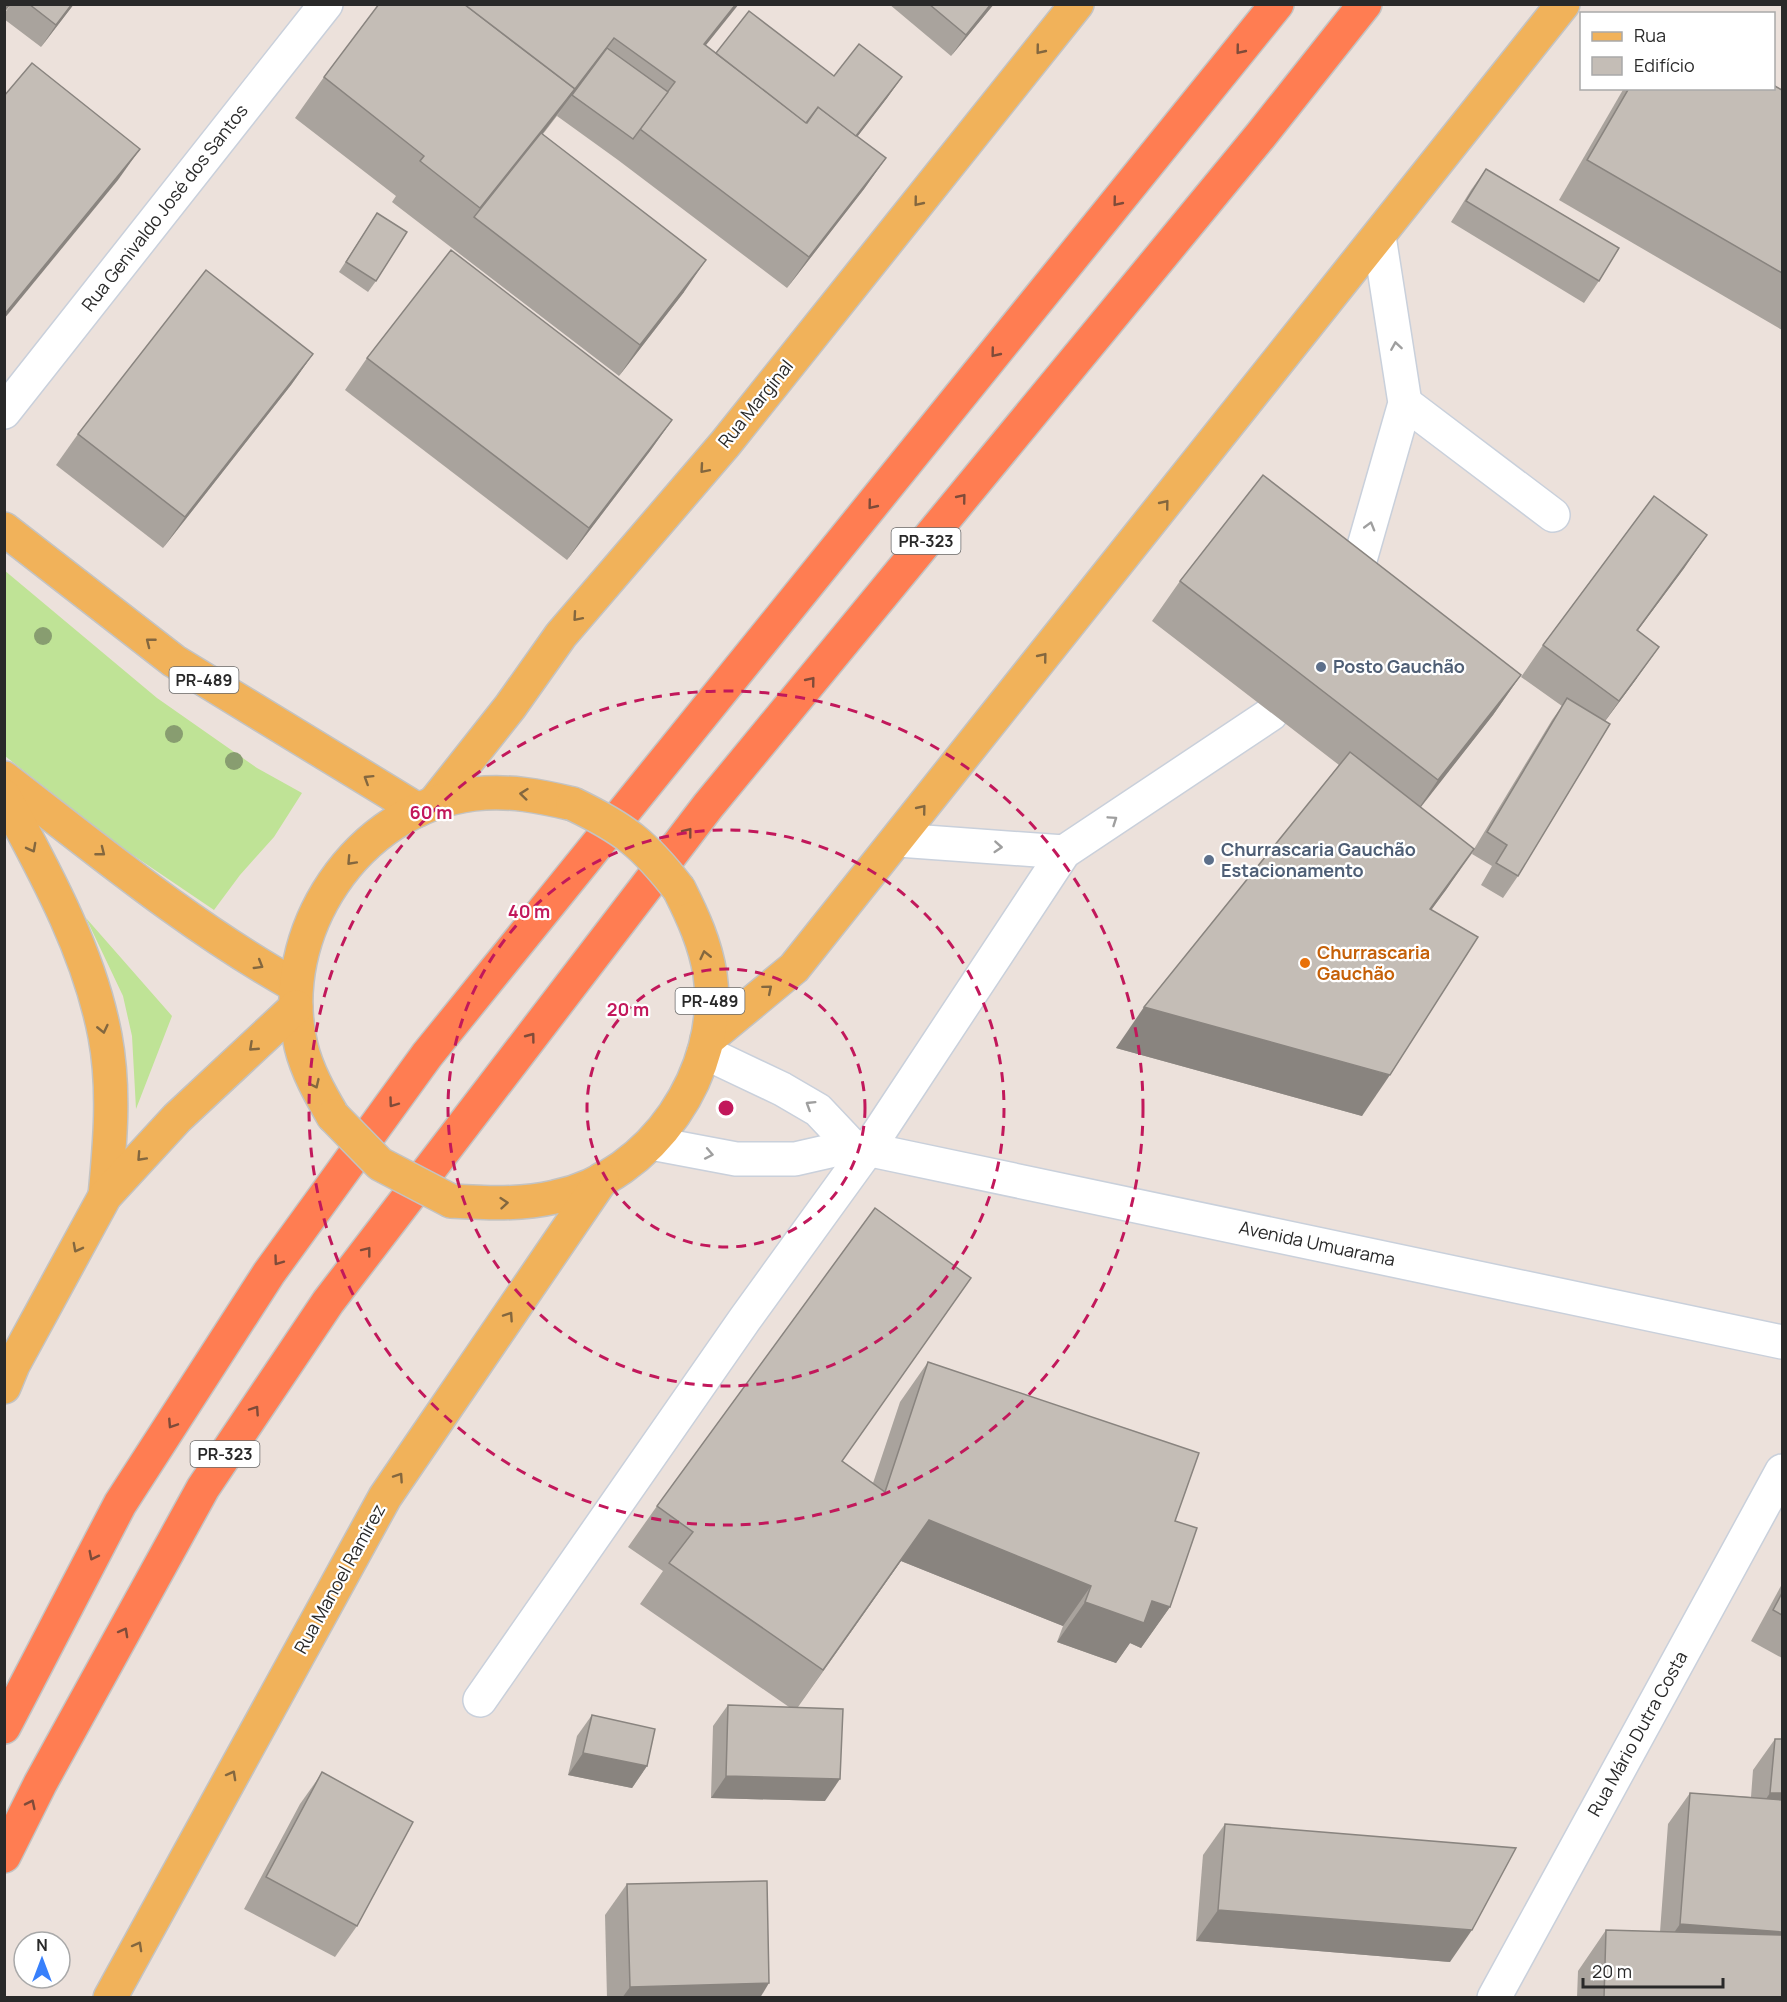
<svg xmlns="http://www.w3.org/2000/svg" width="1787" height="2002" viewBox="0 0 1787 2002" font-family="Manrope,sans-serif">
<rect width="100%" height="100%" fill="#ece1db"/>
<!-- grass -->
<g fill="#bfe396">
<polygon points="4,570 157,698 257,768 302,793 274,837 240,875 214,910 118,845 5,756"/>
<polygon points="86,918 172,1016 136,1109 132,1036 123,996"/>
</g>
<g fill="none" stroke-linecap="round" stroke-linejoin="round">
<defs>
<g id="minor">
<polyline points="1405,403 1553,515"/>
<polyline points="4,412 326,4"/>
<polyline points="1350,595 1405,403 1379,236"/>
<polyline points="898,840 1064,852"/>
<polyline points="704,1052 782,1089 818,1110 852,1146"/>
<polyline points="651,1143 736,1159 795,1159 852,1146 1782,1342"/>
<polyline points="480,1700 745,1319 868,1149 1064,852 1271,714"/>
<polyline points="1494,1998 1782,1471"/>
</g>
<g id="major">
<polyline points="4,529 174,661 418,810"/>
<path d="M4,778C99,851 192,928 296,986"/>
<path d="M4,796C45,872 89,951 105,1036C115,1089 110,1144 105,1196"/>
<polyline points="434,803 510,707 561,635 725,444 1077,4"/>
<polyline points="707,1040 794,968 1563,4"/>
<path d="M333,1116C320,1094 307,1071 301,1046C274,933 357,808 474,794C509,790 540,796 573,804"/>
<path d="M451,1201C486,1203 521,1205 555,1197C652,1177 724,1071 710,974C705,943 693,917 679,889"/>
<polyline points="4,1387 13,1365 105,1196 177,1118 296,1007"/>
<polyline points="110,1998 385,1497 602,1179"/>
</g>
<g id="highway">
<polyline points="4,1727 120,1504 269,1273 427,1055 1277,4"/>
<polyline points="4,1856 40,1784 203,1488 328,1302 708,806 1261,135 1365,4"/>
</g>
</defs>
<!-- minor casing -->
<use href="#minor" stroke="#c9d0db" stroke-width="36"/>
<!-- major casing -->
<use href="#major" stroke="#c3c3c3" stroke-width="36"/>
<!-- highway casing -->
<use href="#highway" stroke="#c3c3c3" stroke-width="36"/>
<!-- minor -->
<use href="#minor" stroke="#fff" stroke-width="33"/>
<!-- major -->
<use href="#major" stroke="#f1b25a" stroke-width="33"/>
<!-- highway -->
<use href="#highway" stroke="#ff7d52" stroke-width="33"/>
<defs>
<g id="major-bridge">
<path d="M573,804C625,829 644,844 679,889"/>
<polyline points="333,1116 380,1164 451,1201"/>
</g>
</defs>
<!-- major-bridge casing -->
<use href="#major-bridge" stroke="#c3c3c3" stroke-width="36" stroke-linecap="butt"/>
<!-- major-bridge -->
<use href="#major-bridge" stroke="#f1b25a" stroke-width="33"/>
</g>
<!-- trees -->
<g fill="#889d70">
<circle cx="43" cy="636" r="9"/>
<circle cx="174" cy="734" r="9"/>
<circle cx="234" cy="761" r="9"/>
</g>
<!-- wall -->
<g fill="#a9a39d">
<polygon points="4,4 74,4 41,47 4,19 4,14 9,7"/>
<polygon points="379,4 706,46 716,53 834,76 902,77 887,98 857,137 886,158 864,189 787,288 618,160 557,116 563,108 543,134 684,292 619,376 392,202 396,196 295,118 324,77"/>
<polygon points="889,4 994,4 951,56"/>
<polygon points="1624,88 1773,88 1782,90 1782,330 1559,200"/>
<polygon points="1486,169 1599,281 1584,303 1451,222 1471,190"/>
<polygon points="377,213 376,281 368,292 339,272"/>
<polygon points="313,354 291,385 163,548 56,465 78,434"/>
<polygon points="367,358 672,420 650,451 567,560 345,390"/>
<polygon points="1685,567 1637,631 1637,678 1605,721 1518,876 1503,898 1481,885 1492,866 1472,854 1473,852 1432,909 1362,1116 1116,1048 1339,765 1152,621 1180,581 1521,675 1493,715 1420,807 1474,849 1552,720 1562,706 1521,677 1543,645"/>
<polygon points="928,1362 1175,1521 1170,1607 1141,1648 1130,1643 1116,1663 1057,1642 1063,1626 901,1561 798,1707 825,1801 711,1798 713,1726 728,1705 789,1707 640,1604 663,1571 628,1547 657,1506 842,1461 873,1483 900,1402"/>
<polygon points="1782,1584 1782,1658 1751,1641"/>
<polygon points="592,1715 647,1766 632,1788 568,1775 577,1736"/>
<polygon points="1775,1739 1782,1998 1577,1998 1578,1971 1606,1930 1660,1932 1668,1824 1690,1793 1751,1797 1753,1770"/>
<polygon points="322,1773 357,1926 335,1957 244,1909 300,1804"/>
<polygon points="1225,1824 1450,1962 1196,1941 1203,1855"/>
<polygon points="627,1884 760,1998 607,1998 605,1915"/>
</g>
<!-- shaded-wall -->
<g fill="#89847f">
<polygon points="7,4 11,4 4,13 4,8"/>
<polygon points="72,4 74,4 41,47 56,25"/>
<polygon points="736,4 739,4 682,75 704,44"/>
<polygon points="991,4 994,4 951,56 966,35"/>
<polygon points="614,38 592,69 546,129 476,219 474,217"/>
<polygon points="902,77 887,98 834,167 849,145"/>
<polygon points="140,149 118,180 4,319 4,315"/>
<polygon points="886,158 864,189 787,288 809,257"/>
<polygon points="706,260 684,292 619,376 640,345"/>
<polygon points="313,354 291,385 163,548 185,517"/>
<polygon points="672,420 650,451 567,560 589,528"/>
<polygon points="1707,535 1685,567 1615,661 1637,630"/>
<polygon points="1659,647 1637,678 1597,732 1619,701"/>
<polygon points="1521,675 1493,715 1410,821 1438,780"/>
<polygon points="1474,849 1446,890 1402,949 1430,909"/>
<polygon points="1144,1007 1390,1075 1362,1116 1116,1048"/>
<polygon points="929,1520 1091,1586 1063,1626 901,1561 795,1711"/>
<polygon points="1152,1601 1170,1607 1141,1648 1130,1643 1116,1663 1057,1642 1085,1602"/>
<polygon points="583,1753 647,1766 632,1788 568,1775"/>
<polygon points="726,1776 840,1779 825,1801 711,1798"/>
<polygon points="1770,1793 1782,1793 1782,1826 1749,1824"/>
<polygon points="1218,1910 1472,1930 1450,1962 1196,1941"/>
<polygon points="1680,1924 1782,1932 1782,1965 1658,1956"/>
<polygon points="769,1983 760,1998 622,1998 630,1987"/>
</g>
<!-- building -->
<g fill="#c4bdb6" stroke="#89847f" stroke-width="1.5">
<polygon points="29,4 72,4 56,25"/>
<polygon points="379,4 464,4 575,89 480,208 420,161 424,156 324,77"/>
<polygon points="464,4 736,4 704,44 807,123 818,107 886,158 809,257 640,129 675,82 614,38 568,98 575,89"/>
<polygon points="929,4 991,4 966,35"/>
<polygon points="749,11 834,76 859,44 902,77 856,136 818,107 806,123 716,53"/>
<polygon points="607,48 668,92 633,139 572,95"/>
<polygon points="32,63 140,149 4,315 4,96"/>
<polygon points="1773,85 1782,90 1782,273 1587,160 1629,88 1773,88"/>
<polygon points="541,133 706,260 640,345 474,217"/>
<polygon points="1486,169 1619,248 1599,281 1466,201"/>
<polygon points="377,213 407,232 376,281 346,262"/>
<polygon points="451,250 672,420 589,528 367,358"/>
<polygon points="206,270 313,354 185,517 78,434"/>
<polygon points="1263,475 1521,675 1438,780 1180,581"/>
<polygon points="1654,496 1707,535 1637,630 1659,647 1619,701 1543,645"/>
<polygon points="1567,698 1610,724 1518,876 1496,863 1507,845 1487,832"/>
<polygon points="1350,752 1474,849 1430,909 1478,937 1390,1075 1144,1007"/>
<polygon points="875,1208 971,1278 842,1461 885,1492 928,1362 1199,1453 1175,1521 1197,1528 1170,1607 1152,1601 1144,1623 1085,1602 1091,1586 929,1520 823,1670 669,1563 693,1532 657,1506"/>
<polygon points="1782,1593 1782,1615 1773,1610"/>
<polygon points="728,1705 843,1709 840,1779 726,1776"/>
<polygon points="592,1715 655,1729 647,1766 583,1753"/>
<polygon points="1775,1739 1782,1739 1782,1793 1770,1793"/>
<polygon points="322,1772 413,1822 357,1926 266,1877"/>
<polygon points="1690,1793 1782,1800 1782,1932 1680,1924"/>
<polygon points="1225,1824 1516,1848 1472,1930 1218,1910"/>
<polygon points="767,1881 769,1983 630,1987 627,1884"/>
<polygon points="1606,1930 1782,1935 1782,1998 1604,1998"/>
</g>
<!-- one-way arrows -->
<defs><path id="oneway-chevron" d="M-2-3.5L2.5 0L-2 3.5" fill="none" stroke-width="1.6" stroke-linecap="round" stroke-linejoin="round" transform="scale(1.5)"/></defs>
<g stroke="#83673f">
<use href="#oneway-chevron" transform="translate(1040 50) rotate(129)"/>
<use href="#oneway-chevron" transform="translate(918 202) rotate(129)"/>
<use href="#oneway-chevron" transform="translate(704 469) rotate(131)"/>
<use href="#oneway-chevron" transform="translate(1165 504) rotate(-51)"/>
<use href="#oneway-chevron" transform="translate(577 617) rotate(131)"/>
<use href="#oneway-chevron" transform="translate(150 642) rotate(-142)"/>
<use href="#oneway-chevron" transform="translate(1043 657) rotate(-51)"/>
<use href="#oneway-chevron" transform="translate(368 779) rotate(-148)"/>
<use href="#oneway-chevron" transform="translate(524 794) rotate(-174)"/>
<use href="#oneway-chevron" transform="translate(922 809) rotate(-51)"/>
<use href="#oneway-chevron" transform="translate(32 848) rotate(62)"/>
<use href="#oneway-chevron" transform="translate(101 852) rotate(38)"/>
<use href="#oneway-chevron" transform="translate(351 861) rotate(133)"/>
<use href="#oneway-chevron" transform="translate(705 955) rotate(-103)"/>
<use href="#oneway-chevron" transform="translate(259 965) rotate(31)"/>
<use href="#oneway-chevron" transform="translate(768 989) rotate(-40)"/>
<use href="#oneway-chevron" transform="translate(103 1029) rotate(77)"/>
<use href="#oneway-chevron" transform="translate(253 1047) rotate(137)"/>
<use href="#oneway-chevron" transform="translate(315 1084) rotate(65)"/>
<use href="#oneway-chevron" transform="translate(141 1157) rotate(133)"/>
<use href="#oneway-chevron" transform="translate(504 1203) rotate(-5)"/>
<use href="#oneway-chevron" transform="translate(77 1248) rotate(118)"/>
<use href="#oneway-chevron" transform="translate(509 1316) rotate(-56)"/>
<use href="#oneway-chevron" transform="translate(399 1477) rotate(-56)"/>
<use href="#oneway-chevron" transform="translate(232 1775) rotate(-61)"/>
<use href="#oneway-chevron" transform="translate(138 1946) rotate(-61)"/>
</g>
<g stroke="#7f4b39">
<use href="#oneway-chevron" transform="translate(1240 50) rotate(129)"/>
<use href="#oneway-chevron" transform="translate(1117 202) rotate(129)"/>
<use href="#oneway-chevron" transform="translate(995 353) rotate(129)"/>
<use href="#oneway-chevron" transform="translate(962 498) rotate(-51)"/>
<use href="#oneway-chevron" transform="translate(872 505) rotate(129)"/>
<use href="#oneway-chevron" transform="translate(811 681) rotate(-51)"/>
<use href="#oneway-chevron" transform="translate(688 832) rotate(-52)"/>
<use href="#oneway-chevron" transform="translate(531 1037) rotate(-53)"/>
<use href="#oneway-chevron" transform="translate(393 1103) rotate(126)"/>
<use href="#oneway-chevron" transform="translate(367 1251) rotate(-52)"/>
<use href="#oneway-chevron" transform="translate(278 1261) rotate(126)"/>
<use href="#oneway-chevron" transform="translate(255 1410) rotate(-56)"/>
<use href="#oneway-chevron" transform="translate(172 1424) rotate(123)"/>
<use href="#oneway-chevron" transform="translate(93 1556) rotate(117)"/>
<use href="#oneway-chevron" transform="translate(124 1632) rotate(-61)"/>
<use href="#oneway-chevron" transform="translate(31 1804) rotate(-64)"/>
</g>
<g stroke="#9f9f9f">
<use href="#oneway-chevron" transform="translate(1396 346) rotate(-99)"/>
<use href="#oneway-chevron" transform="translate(1370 526) rotate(-74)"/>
<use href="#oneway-chevron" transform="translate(1113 820) rotate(-34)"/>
<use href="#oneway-chevron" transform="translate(998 847) rotate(4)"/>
<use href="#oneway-chevron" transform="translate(810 1105) rotate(-148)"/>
<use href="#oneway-chevron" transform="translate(709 1154) rotate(11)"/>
</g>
<!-- distance rings -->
<g fill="none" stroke="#c2185b" stroke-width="3" stroke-dasharray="10 8">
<circle cx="726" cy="1108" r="139"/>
<circle cx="726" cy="1108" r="278"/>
<circle cx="726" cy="1108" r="417"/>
</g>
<!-- markers -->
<g fill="#5c6f8a" stroke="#fff" stroke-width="2">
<circle cx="1321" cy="667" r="6"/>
<circle cx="1209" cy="860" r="6"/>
</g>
<circle fill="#e8710a" stroke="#fff" stroke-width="2" cx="1305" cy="963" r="6"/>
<g text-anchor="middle" stroke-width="4.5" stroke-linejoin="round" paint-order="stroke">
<!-- shield labels -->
<g fill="#fff" stroke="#696969" stroke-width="1.5">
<rect x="891.5" y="528" width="69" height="26" rx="4.5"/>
<rect x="169.5" y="667" width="69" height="26" rx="4.5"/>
<rect x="675.5" y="988" width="69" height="26" rx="4.5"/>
<rect x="190.5" y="1441" width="69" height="26" rx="4.5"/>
</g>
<g font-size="16" font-weight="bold" fill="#292929">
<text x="926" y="547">PR-323</text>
<text x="204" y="686">PR-489</text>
<text x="710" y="1007">PR-489</text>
<text x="225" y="1460">PR-323</text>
</g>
<!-- street labels -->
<g font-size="18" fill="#292929" stroke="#fff">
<text transform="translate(165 208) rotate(-52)" y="6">Rua Genivaldo José dos Santos</text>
<text transform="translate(756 404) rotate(-51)" y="6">Rua Marginal</text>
<text transform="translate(1317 1244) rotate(12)" y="6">Avenida Umuarama</text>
<text transform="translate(340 1579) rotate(-61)" y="6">Rua Manoel Ramirez</text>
<text transform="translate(1638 1734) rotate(-61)" y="6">Rua Mário Dutra Costa</text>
</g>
<!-- service labels -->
<g font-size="18" font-weight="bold" fill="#4e5e75" stroke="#fff" text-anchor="start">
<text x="1333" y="673">Posto Gauchão</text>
<text x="1221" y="856">Churrascaria Gauchão<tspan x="1221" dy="21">Estacionamento</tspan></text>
</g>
<!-- food labels -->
<g font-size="18" font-weight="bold" fill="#c56008" stroke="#fff" text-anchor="start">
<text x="1317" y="959">Churrascaria<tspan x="1317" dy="21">Gauchão</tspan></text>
</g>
</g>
<circle cx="726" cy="1108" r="9" fill="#c2185b" stroke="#fff" stroke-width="3"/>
<g font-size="18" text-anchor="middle" font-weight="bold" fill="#c2185b" stroke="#fff" stroke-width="4.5" stroke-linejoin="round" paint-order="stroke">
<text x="431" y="819">60 m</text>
<text x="529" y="918">40 m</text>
<text x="628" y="1016">20 m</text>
</g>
<!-- border -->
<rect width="1787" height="2002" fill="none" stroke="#292929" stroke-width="12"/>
<!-- legend -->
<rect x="1580" y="12" width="195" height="78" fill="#ffffff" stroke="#a9a9a9" stroke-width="1.5"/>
<rect x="1592" y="32" width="30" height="9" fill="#f1b25a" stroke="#a9a9a9" stroke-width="1.5"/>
<text x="1634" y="42" font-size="18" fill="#292929">Rua</text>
<rect x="1592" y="57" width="30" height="18" fill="#c4bdb6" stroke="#a9a9a9" stroke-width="1.5"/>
<text x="1634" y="72" font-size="18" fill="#292929">Edifício</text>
<!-- north arrow -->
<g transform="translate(42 1960)"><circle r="28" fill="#ffffff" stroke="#a9a9a9" stroke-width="1.5"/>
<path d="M0-4.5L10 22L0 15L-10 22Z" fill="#3880fb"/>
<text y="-9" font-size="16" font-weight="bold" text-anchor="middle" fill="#292929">N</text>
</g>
<!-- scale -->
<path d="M1583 1978v9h140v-9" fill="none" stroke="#292929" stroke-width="3"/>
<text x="1592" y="1978" font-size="18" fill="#292929" stroke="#ffffff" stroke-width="4.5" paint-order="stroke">20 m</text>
</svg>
